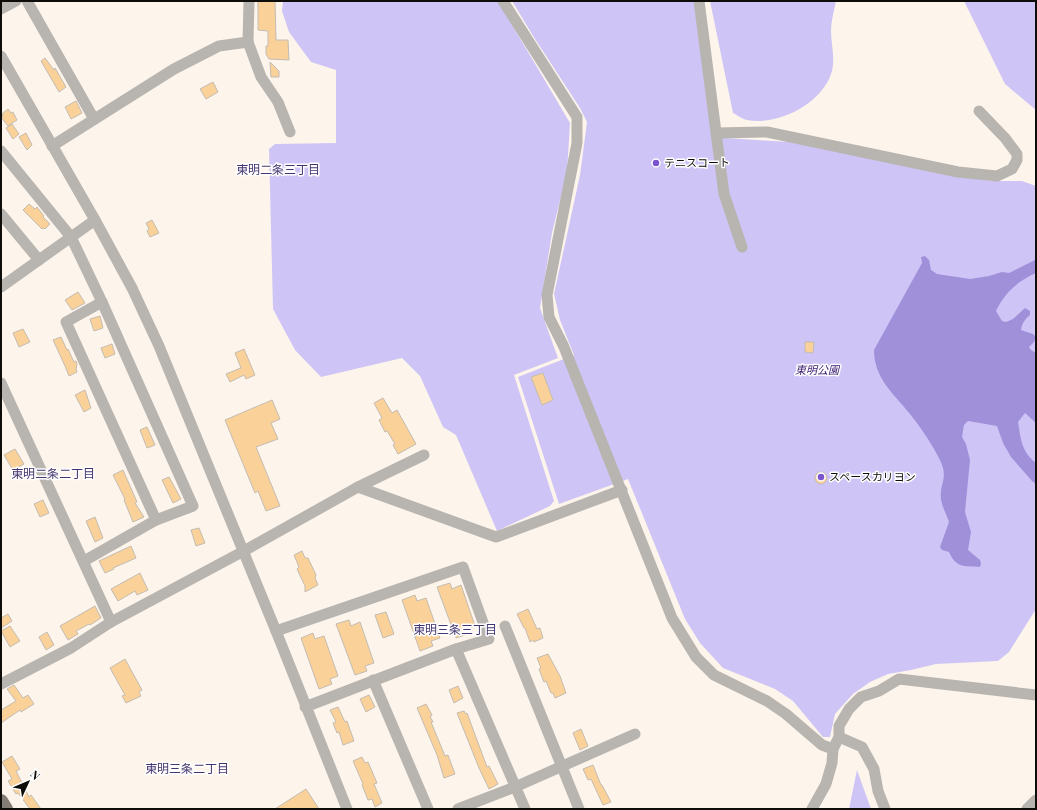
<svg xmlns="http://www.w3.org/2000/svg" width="1037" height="810" viewBox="0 0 1037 810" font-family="'Playfair Display','Noto Sans JP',serif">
<rect width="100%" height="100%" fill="#fdf5eb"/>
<!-- green -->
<g fill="#cec5f6">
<polygon points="283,1 498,1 570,123 567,172 552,233 540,308 558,358 514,375 554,501 550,506 497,531 456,435 443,427 420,376 402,358 321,377 295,350 273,309 269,149 275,144 336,143 336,70 311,62 289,32 282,11"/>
<polygon points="512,1 694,1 712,137 789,142 991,181 1022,181 1036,186 1036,609 1009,652 998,661 936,664 911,670 888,674 870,682 853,694 835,714 830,737 823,737 793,701 775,689 723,668 700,643 685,619 628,479 559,504 518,377 574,355 560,320 554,294 580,175 587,122 580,108 535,39"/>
<path d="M710,1H836C834,11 831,21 831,31C831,45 836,60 831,74C821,104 778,126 747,120C742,119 737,115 733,113Z"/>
<polygon points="964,1 1036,1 1036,110 1005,84"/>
<polygon points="857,770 871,809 849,809"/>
</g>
<!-- water -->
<path fill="#a090da" d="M925,256L929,260L931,270L937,274L970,279L989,276L1002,272L1009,273L1035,260H1036V273C1018,281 1005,292 996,311L1002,321L1006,322L1013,319L1025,308L1030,311V315C1025,319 1022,323 1021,330L1033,334L1036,337L1034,342L1029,347L1031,350L1036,353V423L1025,413L1018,422C1021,439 1021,451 1036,463V484L1032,481L1011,457L1003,443L997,426L968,421L964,425L962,437L966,444L970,460L965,512L971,532L968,550L980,560L981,563L980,567C964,566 956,568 949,552L942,550L940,547L949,522C947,515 942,507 941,499C939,485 949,478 940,460C932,444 922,429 910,414C893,393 874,378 874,350L922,263L921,257Z"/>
<!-- building -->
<g fill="#fbd19a" stroke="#c3bcb2">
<polygon points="258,1 275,1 276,40 288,40 289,60 269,59 266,54 266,46 268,46 268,31 258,30"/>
<polygon points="45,58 54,70 55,68 66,87 59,92 41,61"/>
<polygon points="270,62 279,71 279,77 271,77"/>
<polygon points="213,82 218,92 206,99 200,89"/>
<polygon points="76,101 82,113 71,119 65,107"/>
<polygon points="8,109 11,113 13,112 17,120 8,126 1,117 3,116 2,114"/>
<polygon points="12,124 19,134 13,139 6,128"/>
<polygon points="26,133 32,145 27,150 19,137"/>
<polygon points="29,204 35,209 37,207 44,216 43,217 50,224 45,229 44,228 42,229 23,210"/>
<polygon points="152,220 159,233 150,237 147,231 149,229 146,223"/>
<polygon points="78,292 85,303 72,310 65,300"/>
<polygon points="100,316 103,328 94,331 90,319"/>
<polygon points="23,329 30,342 19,347 13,333"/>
<polygon points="61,337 67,350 68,349 74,362 76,361 77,364 76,369 77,372 69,376 65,366 53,340"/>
<polygon points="805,342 814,342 813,353 805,352"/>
<polygon points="112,344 115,354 105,358 101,348"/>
<polygon points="244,349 255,375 246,379 244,375 230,382 226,374 241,368 235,353"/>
<polygon points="543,373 553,400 542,405 531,377"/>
<polygon points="85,390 91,408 84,412 75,395"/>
<polygon points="383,398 392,413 397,410 416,444 398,454 393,445 395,444 387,431 385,432 379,420 382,418 374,403"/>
<polygon points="272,400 280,419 271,423 278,439 256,447 280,506 266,511 258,491 255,493 225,420"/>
<polygon points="147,427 155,445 147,448 140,430"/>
<polygon points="15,449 24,464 13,470 4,455"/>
<polygon points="123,470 137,502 135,503 144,517 133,522 124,500 125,499 113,475"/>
<circle cx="821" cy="478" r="6"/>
<polygon points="169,477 181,499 173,503 162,480"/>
<polygon points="43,500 49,513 40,517 34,504"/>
<polygon points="95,517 103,538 95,542 86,521"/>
<polygon points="199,528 205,543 196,546 191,530"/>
<polygon points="131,546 136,558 113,568 114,569 105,573 99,561"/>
<polygon points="302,551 305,558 308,558 316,575 315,578 318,585 305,592 305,586 297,569 299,567 294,555"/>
<polygon points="140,573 148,590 137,595 135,591 118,601 111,589"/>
<polygon points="450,583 452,589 461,585 475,626 467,629 468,634 456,638 437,587"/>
<polygon points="415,595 417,601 426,598 440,638 431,641 433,646 420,651 402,600"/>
<polygon points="95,606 101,618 90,625 89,624 76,631 78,634 68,640 60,626"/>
<polygon points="528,609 537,629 540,628 543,638 534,642 533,640 530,642 525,628 524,628 517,614"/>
<polygon points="386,612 394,634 383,638 375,615"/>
<polygon points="8,614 12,621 1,628 1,618"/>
<polygon points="349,620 351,626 360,622 374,663 365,666 367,671 355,675 336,624"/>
<polygon points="10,626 20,641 10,647 1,631"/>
<polygon points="47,632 54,645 46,650 39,637"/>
<polygon points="313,633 315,639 324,636 338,676 330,679 332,684 319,689 301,638"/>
<polygon points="548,654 560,676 566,693 555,698 553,693 551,693 546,681 544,682 539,669 541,668 537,658"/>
<polygon points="125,659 142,690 139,692 141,696 126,703 122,696 125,695 110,668"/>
<polygon points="14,685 23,698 28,695 34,704 21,712 20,710 1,723 1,710 16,701 7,689"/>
<polygon points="458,686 463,698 454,703 449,690"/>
<polygon points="369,695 375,707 366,712 360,699"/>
<polygon points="426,704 432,715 430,716 433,722 431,722 445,756 448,755 455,774 444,778 437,755 417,708"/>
<polygon points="338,707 345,722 347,721 354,741 343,745 339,732 337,733 333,723 336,722 330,710"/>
<polygon points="464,711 466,714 467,713 487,767 489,766 498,784 489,789 479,768 457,713"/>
<polygon points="581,729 588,746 580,750 573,733"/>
<polygon points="12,756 20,769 16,771 29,797 31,795 41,809 30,809 18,793 16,794 8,781 12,779 2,762"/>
<polygon points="362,757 365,763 368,762 377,783 374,784 382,803 375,807 372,799 368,800 362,785 363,784 353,761"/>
<polygon points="593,765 601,785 602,785 611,802 603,805 591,779 588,780 583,769"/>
<polygon points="306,789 319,809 275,809"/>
</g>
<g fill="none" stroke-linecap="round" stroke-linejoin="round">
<!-- minor -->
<g stroke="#b8b5b1" stroke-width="11">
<polyline points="27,1 94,119"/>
<polyline points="249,1 248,42 261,77 278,102 290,132"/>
<polyline points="503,1 577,117 577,143 547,295 549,317 564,347 672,618 696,657 714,675 767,701 786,714 822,745 833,749"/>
<polyline points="699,1 724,194 742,247"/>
<polyline points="1,9 16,1"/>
<polyline points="1,56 95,220 132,288 159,346 276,631 347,809"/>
<polyline points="716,133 767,132 958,172 997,176 1012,169 1017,160 1017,154 1005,138 979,111"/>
<polyline points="52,146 174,69 219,46 248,42"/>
<polyline points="1,151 71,237 102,302 193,506 156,520 84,561"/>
<polyline points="1,214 39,260"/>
<polyline points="1,287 95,220"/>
<polyline points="102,302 66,322 156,520"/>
<polyline points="1,383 111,622"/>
<polyline points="358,487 496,537 622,490"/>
<polyline points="505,626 579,809"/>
<polyline points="276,631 463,567 489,639 456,649 305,707"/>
<polyline points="456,649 525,809"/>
<polyline points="373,680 428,809"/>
<polyline points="1,684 71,648 111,622 242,552 358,487 424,455"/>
<polyline points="839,737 862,747 874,769 878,791 885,809"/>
<polyline points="458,809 515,787 635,734"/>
<polyline points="812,809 826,784 832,763 833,749 839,737 839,726 849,709 861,697 879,691 899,679 1036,695"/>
<polyline points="1027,809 1036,800"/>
</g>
<!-- major -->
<polyline stroke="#847e77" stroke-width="14" points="1,801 6,809"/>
</g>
<!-- markers -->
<g fill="#7955cf" stroke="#fff" stroke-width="1.5">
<circle cx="656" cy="163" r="4"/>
<circle cx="821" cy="477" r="4"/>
</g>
<g text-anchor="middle" stroke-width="3" stroke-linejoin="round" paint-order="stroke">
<!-- poi labels -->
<g font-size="11" fill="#0f0d0a" stroke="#fff" text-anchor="start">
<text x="664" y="167">テニスコート</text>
<text x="829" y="481">スペースカリヨン</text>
</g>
<!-- park labels -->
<g font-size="11" font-style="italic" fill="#391b71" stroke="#fff">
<text x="817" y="374">東明公園</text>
</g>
<!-- neighbourhood labels -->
<g font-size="12" fill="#433470" stroke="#fff">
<text x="278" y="174">東明二条三丁目</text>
<text x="53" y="478">東明二条二丁目</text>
<text x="455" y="634">東明三条三丁目</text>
<text x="187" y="773">東明三条二丁目</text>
</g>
</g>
<!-- border -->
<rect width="1037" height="810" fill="none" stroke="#0f0d0a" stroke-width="4"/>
<!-- north arrow -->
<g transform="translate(28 782) rotate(46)" stroke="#ffffff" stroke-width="3" paint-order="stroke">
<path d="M0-3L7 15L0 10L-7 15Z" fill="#0f0d0a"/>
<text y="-6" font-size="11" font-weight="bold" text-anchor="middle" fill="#0f0d0a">N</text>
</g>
</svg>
